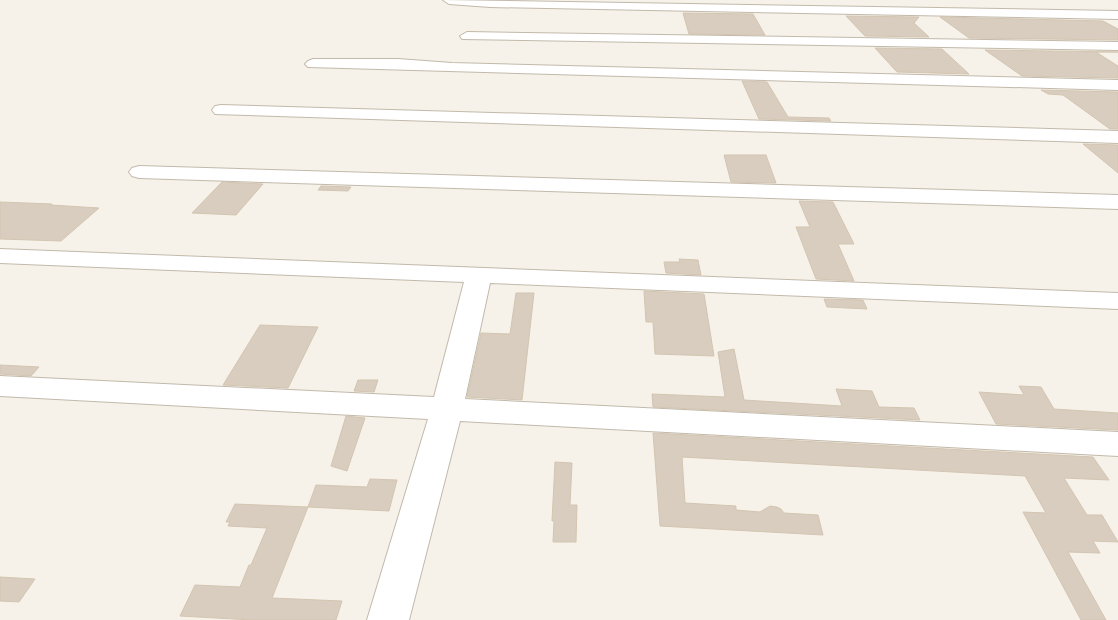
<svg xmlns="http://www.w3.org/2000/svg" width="1118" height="620" viewBox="0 0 1118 620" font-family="'Alegreya Sans',sans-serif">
<rect width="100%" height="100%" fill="#f6f2ea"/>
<!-- building -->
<g fill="#d8cdbe" stroke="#d4c5b1">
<polygon points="683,13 753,14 765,35 689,34"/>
<polygon points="846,16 919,17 914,23 929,37 865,36"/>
<polygon points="940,17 1103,21 1118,29 1118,40 969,38"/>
<polygon points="875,48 942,49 969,74 897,72"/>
<polygon points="985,50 1118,52 1096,52 1118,66 1118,78 1022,76"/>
<polygon points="742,81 767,82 788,117 829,118 831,121 759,119"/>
<polygon points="1041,90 1118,92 1118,129 1110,129 1063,95 1048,94"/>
<polygon points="1083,144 1118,145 1118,173"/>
<polygon points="724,155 766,155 776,183 731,182"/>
<polygon points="222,182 263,184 236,215 192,213"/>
<polygon points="321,186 351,187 348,191 318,190"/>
<polygon points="799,201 833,202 854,244 838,244 854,281 816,279 796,227 810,227"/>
<polygon points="0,202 52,204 51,205 99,208 61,241 0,239"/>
<polygon points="679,259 698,260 701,275 666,273 664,262 680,262"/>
<polygon points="644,291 704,294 714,356 655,354 653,322 646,322"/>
<polygon points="516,293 534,293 522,400 467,397 481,333 510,334"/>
<polygon points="824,299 863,300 867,309 827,307"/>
<polygon points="260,325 318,327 288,388 223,385"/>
<polygon points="734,349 744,400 842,406 836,389 872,391 879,407 914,408 920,420 653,407 652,394 725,397 718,352"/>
<polygon points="0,365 39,367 31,376 0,374"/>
<polygon points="358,380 378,380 374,392 354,391"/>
<polygon points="1019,386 1041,387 1054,409 1118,413 1118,430 996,424 979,392 1024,395"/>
<polygon points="346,416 365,418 347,471 331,466"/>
<polygon points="653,433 1093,457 1109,480 1064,478 1087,515 1102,515 1118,542 1093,541 1100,553 1068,552 1106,620 1081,620 1023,512 1046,513 1025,476 682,457 685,503 736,506 736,510 760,512 770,506 777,507 781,509 784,513 818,515 823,535 660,526"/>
<polygon points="555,462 572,463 570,505 577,505 576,542 553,542 554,521 552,521"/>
<polygon points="370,479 397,480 389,511 308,507 316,485 367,487"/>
<polygon points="235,504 308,507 272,598 342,601 336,620 252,620 180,616 195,585 240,587 249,565 251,565 267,528 228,526 230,522 226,522"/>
<polygon points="0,577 35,579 19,602 0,601"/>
</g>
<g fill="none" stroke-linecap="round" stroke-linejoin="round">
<defs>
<g id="street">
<polygon points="443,0 1118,11 1118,19 490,7 449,4"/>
<polygon points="467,32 1118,42 1118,50 462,39 460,36"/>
<polygon points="313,59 398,59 452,63 1118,80 1118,90 308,67 305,64 308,61"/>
<polygon points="221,105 1118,131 1118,143 215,114 212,110 215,106"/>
<polygon points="139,166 1118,195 1118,209 139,178 132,176 129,172 132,168"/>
<polygon points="0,249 1118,293 1118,309 490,283 465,399 1118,432 1118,456 460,421 409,620 367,620 428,419 0,396 0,376 434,397 464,282 0,263"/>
</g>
</defs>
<!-- street casing -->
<use href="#street" stroke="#c2b9ab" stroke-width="2"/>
<!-- street -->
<use href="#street" fill="#fff" fill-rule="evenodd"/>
</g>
</svg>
